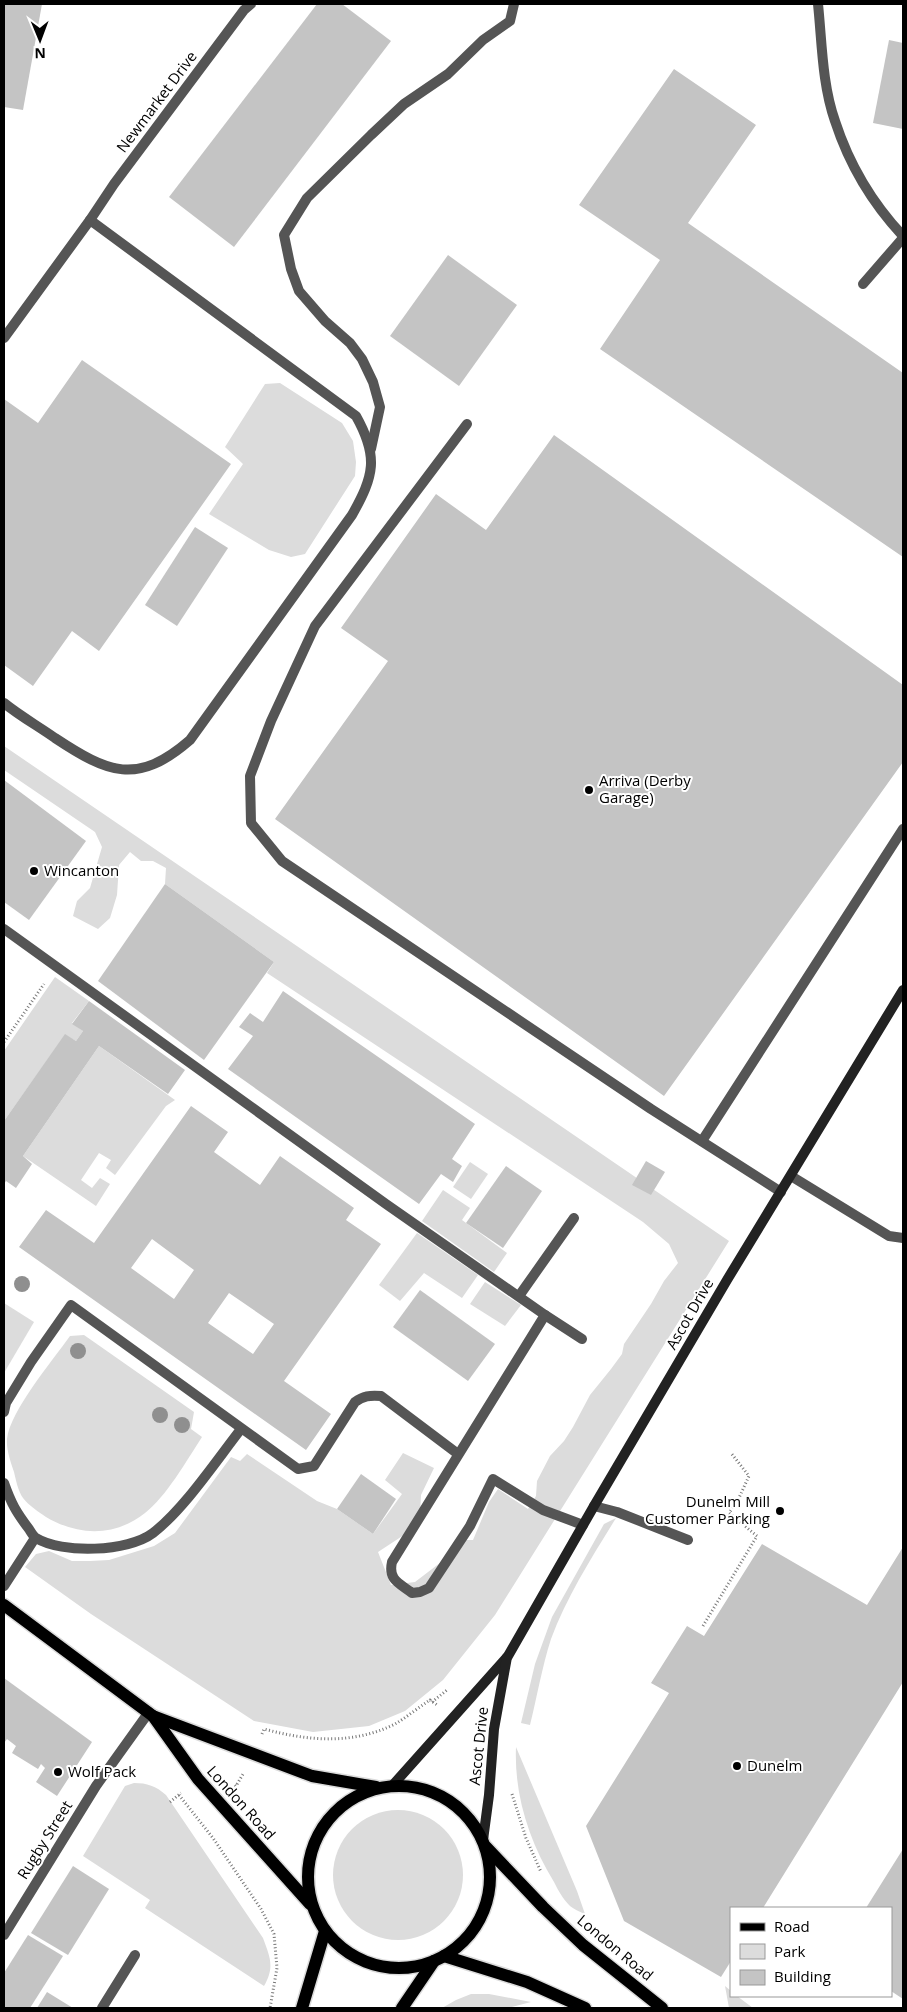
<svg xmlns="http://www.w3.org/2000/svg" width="907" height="2012" viewBox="0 0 907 2012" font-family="'Open Sans',sans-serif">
<rect width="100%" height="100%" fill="#fff"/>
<!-- green -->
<g fill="#dcdcdc">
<polygon points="280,383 342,423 353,441 356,462 355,476 305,554 291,557 269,550 209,514 243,464 225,447 265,384"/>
<polygon points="4,746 729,1241 495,1615 443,1680 405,1711 369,1726 313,1732 254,1721 91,1614 25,1567 36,1554 49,1551 72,1561 90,1561 109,1560 154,1546 175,1533 231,1457 240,1461 247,1454 317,1501 337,1509 373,1534 402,1494 385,1480 403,1453 434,1468 421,1495 420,1515 410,1531 378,1552 391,1585 415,1582 449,1556 465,1540 473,1540 489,1502 498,1489 528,1509 536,1496 537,1481 550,1456 564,1441 573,1427 590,1395 611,1369 622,1354 624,1344 651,1304 664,1281 678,1263 669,1244 643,1222 267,973 274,962 165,884 166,868 153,861 141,861 130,852 119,865 117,895 110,918 98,929 73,916 77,901 90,888 102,847 95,832 4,770"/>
<polygon points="55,977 89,1001 72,1023 83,1031 76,1041 65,1035 4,1121 4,1051"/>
<polygon points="99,1046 175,1100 166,1106 115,1175 106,1168 111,1160 99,1153 81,1180 92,1188 100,1178 110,1184 96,1206 23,1156"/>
<polygon points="470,1162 488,1174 471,1199 453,1187"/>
<polygon points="443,1190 470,1208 462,1220 507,1253 494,1272 422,1221"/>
<polygon points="417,1233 478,1275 462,1298 424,1273 400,1301 379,1285"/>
<polygon points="485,1282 521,1305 505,1326 470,1304"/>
<polygon points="4,1303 34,1322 4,1373"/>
<path d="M84,1335L194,1412L191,1429L202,1437C187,1460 166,1497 145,1513C115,1537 78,1536 46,1517C39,1512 28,1505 23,1498C18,1491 16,1480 14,1472C11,1463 6,1449 7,1439C10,1411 53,1360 70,1336Z"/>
<path d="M616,1518C592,1557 567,1596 551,1639C542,1667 537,1697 530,1725L521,1723L535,1664L552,1617L604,1524Z"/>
<path d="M516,1747L577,1891L585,1914C580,1912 573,1909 569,1905C563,1899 558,1890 554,1882C529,1841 514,1795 516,1747Z"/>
<path d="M134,1783C147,1783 156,1786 166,1795L263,1938C270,1957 275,1967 264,1986L145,1908L150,1900L83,1856L125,1786Z"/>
<circle cx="398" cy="1875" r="65"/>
<polygon points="725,1986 731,1991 731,1996 737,1996 753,2008 729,2008"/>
<polygon points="471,1994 489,1994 531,2002 508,2008 442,2008 456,2000"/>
</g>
<!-- building -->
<g fill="#c4c4c4" fill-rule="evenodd">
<polygon points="4,4 42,4 23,110 4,107"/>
<polygon points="317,4 342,4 391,41 234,247 169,197"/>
<polygon points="889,40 903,43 903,129 873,123"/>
<polygon points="674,69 756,125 688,223 903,373 903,557 600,349 660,260 579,205"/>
<polygon points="448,255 517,305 459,386 390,336"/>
<polygon points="82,360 231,464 99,651 72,631 33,686 4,665 4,399 38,423"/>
<polygon points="554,435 903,685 903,762 664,1096 275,819 388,661 341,628 436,494 486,530"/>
<polygon points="195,527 228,548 177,626 145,605"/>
<polygon points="4,780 86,841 29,920 4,902"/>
<polygon points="165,884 274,962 204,1060 98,981"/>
<polygon points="283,991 475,1124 452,1159 462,1166 453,1182 441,1174 419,1204 228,1069 253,1036 239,1027 250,1013 263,1022"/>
<polygon points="89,1001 185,1070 168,1094 99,1046 23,1156 32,1164 16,1188 6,1181 4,1184 4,1121 65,1034 76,1041 83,1031 72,1024"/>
<path d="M191,1106L228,1132L214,1152L260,1185L280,1156L354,1208L346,1220L381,1244L284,1381L331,1414L306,1450L19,1247L46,1210L94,1243ZM152,1239L194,1270L174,1299L131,1268ZM229,1293L274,1324L253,1354L208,1323Z"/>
<polygon points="646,1161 665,1172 651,1195 632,1185"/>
<polygon points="506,1166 542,1191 503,1248 466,1223"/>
<polygon points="420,1290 495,1344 468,1381 393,1327"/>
<polygon points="361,1474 396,1499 373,1534 337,1509"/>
<polygon points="762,1544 867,1605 903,1547 903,1682 763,1908 731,1908 731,1961 721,1977 624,1921 586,1826 669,1693 651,1683 687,1626 704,1636"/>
<polygon points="4,1678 92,1742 57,1796 36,1782 45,1768 41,1764 38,1769 12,1753 16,1746 7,1739 4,1743"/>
<polygon points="903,1849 903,1999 891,1991 891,1908 866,1908"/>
<polygon points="73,1866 109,1889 68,1955 31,1933"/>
<polygon points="28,1935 63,1956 30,2008 4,2008 4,1973"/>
<polygon points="47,1992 73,2008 37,2008"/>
</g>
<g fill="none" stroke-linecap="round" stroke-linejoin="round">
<defs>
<g id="primary">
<polyline points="4,1605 153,1716 198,1779 310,1904"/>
<polyline points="153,1716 312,1776 376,1787"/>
<circle cx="399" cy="1877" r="91"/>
<polyline points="486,1847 543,1907 583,1945 662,2008"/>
<polyline points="444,1956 527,1982 585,2008"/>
<polyline points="302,2008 325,1931"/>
<polyline points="402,2008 434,1961"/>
</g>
</defs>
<!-- primary casing -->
<use href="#primary" stroke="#dbdbdb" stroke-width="15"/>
<!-- path -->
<g stroke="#777" stroke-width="3" stroke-dasharray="1 2.5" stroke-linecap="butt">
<polyline points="4,1042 44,984"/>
<polyline points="703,1626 757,1536 729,1513 738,1500 749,1476 731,1453"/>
<polyline points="432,1702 447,1690"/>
<path d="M262,1734L264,1729C308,1741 353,1745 395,1724C407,1717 419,1707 430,1700L437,1705"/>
<polyline points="235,1785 236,1786 243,1774"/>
<polyline points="512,1794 526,1838 541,1872"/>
<polyline points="179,1795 213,1838 261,1909 274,1934 277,1968 270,2008"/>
<polyline points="170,1802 181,1793"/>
</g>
<!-- lane -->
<g stroke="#555" stroke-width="10">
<polyline points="863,284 903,238"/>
<path d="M4,338L90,220L356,416C379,457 374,476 352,515L190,740C137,786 108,773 55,738C38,726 20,716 4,703"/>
<polyline points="467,424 315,626 271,721 250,776 251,823 282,861 651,1109 781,1192"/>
<polyline points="371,449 380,407 373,382 362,359 350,343 325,321 299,291 291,269 284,235 307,198 371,135 404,104 448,74 483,40 510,21 514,4"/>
<polyline points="4,929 386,1204 545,1315 582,1339"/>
<polyline points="702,1141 903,829"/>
<polyline points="791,1176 889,1236 903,1238"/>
<polyline points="519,1296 574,1218"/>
<path d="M545,1315L392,1562C388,1580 399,1583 412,1593L420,1592L429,1588L470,1526L493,1479L543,1510L583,1525"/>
<path d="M4,1412L6,1403L31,1362L71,1305L298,1469L314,1466L355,1402C363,1396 370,1395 381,1396L458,1454"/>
<path d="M4,1483C11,1503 16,1512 29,1529C31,1532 33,1536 36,1538C62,1554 128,1552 153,1533C184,1509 216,1461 241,1429"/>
<polyline points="594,1506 617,1512 688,1540"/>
<polyline points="4,1586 35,1538"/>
<polyline points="102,2008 135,1955"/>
</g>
<!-- street -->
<g stroke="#555" stroke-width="10">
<path d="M818,4C822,42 822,84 835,121C849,164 873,204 903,236"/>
<polyline points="90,220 114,184 244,10 251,4"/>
<polyline points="4,1935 96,1786 149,1712"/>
</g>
<!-- secondary -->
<g stroke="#222" stroke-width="10">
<polyline points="392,1786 508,1656 594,1506 727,1280 903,990"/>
<polyline points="483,1840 489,1795 494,1729 507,1657"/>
</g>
<!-- primary -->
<use href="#primary" stroke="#000" stroke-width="12"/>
</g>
<!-- trees -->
<g fill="#8f8f8f">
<circle cx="22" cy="1284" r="8"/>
<circle cx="78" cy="1351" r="8"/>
<circle cx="160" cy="1415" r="8"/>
<circle cx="182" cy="1425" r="8"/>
</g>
<!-- markers -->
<g fill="#000" stroke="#fff" stroke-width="2">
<circle cx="589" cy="790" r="5"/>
<circle cx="34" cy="871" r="5"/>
<circle cx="780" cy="1511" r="5"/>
<circle cx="737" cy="1766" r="5"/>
<circle cx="58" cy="1772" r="5"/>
</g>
<g text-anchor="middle" stroke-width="4" stroke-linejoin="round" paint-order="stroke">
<!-- street labels -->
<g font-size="15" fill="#000" stroke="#fff">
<text transform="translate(157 102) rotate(-53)" y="5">Newmarket Drive</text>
<text transform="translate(690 1314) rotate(-60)" y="5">Ascot Drive</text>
<text transform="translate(479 1746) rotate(-84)" y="5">Ascot Drive</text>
<text transform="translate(241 1803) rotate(48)" y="5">London Road</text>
<text transform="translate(45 1840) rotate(-58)" y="5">Rugby Street</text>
<text transform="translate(615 1948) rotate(40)" y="5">London Road</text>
</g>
<!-- poi labels -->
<g font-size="15" fill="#000" stroke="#fff" text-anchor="start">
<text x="599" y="786">Arriva (Derby<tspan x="599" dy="17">Garage)</tspan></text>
<text x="44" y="876">Wincanton</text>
<text x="770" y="1507" text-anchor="end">Dunelm Mill<tspan x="770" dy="17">Customer Parking</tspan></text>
<text x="747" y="1771">Dunelm</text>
<text x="68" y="1777">Wolf Pack</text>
</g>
</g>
<!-- border -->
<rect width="907" height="2012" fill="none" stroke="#000000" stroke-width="10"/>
<!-- legend -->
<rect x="730" y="1907" width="162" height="90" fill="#ffffff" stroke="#999999"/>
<rect x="740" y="1923" width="25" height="8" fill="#000000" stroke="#999999"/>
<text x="774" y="1932" font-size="15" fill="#000000">Road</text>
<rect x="740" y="1944" width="25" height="15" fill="#dcdcdc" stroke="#999999"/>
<text x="774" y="1957" font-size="15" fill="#000000">Park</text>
<rect x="740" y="1970" width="25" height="15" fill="#c4c4c4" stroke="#999999"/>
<text x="774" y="1982" font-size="15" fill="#000000">Building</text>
<!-- north arrow -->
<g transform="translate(40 40) rotate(179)" stroke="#ffffff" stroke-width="4" paint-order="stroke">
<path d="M0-4L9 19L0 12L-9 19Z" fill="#000000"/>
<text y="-8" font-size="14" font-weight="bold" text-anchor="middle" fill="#000000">N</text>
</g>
</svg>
